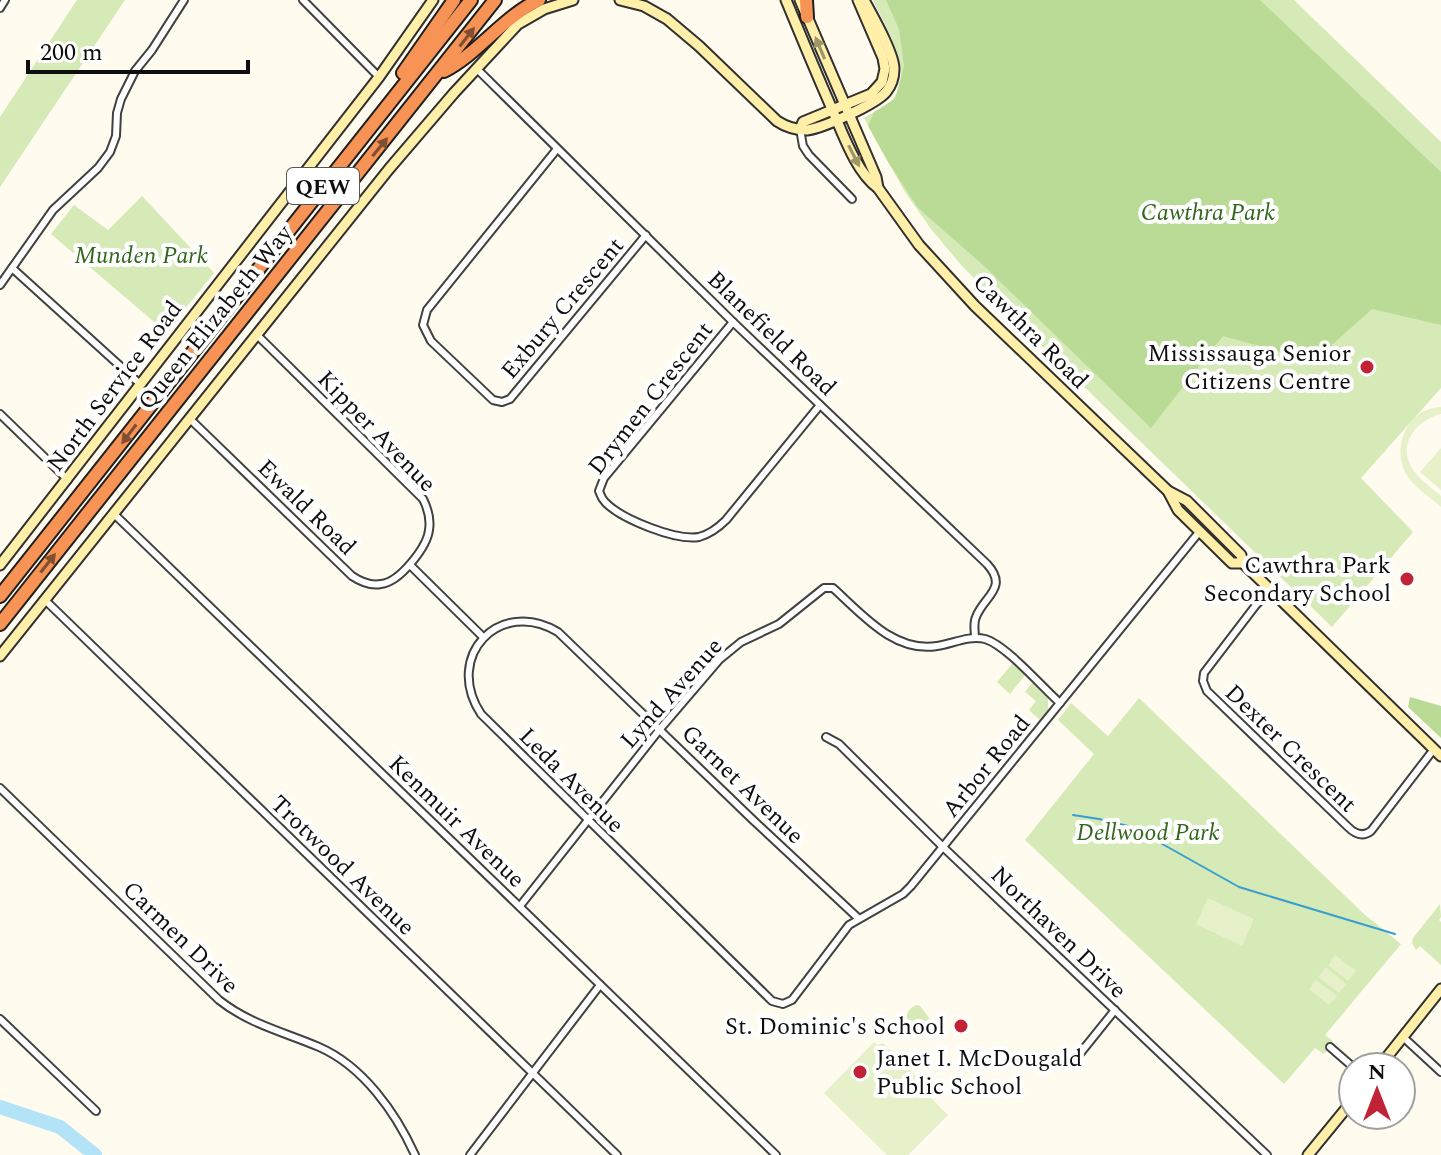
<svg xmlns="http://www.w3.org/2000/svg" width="1441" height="1155" viewBox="0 0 1441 1155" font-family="Spectral,serif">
<rect width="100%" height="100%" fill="#fffbee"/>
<!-- green -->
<g fill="#d5eab7">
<polygon points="77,0 125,0 0,187 0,117"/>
<path d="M873,0H1294L1441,142V388L1361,478L1413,532L1332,627L1045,349L962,266L931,229L905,192L864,118C873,112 884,108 891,101C917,71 885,28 873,0Z"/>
<polygon points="142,196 214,273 166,332 51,234 74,205 108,230"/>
<polygon points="1013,663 1025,675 1010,694 997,682"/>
<polygon points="1033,682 1048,698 1048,710 1040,720 1029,710 1036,701 1025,692"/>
<polygon points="1139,698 1364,914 1401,944 1325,1035 1333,1041 1324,1054 1315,1048 1284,1084 1025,840 1094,754 1058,720 1071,703 1108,736"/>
<polygon points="1440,904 1441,917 1439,920 1441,922 1441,965 1420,946 1416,950 1412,943 1413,938"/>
<path d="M917,1005L920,1006L930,1019L931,1025L925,1028L909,1027C905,1016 906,1009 917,1005Z"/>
</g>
<!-- forest -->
<g fill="#badb96">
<polygon points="886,0 1260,0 1441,172 1441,325 1372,309 1314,361 1223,336 1151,428 982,264 918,208 888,162 868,126 874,112 895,99 904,66 899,29"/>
<polygon points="1410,697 1441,706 1441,738 1408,707"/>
</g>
<!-- pitch -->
<g fill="#e6f1c9">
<path d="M1441,407V414C1417,420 1397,443 1412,468C1418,479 1432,488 1441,496V507C1431,498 1410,484 1405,472C1392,445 1408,408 1441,407Z"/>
<polygon points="1441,448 1441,490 1420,472"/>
<polygon points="1208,898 1254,919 1242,946 1196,924"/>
<polygon points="1335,955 1356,971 1348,981 1328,965"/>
<polygon points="1326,967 1346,984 1339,993 1318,977"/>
<polygon points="1316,980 1337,996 1329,1005 1309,989"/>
<polygon points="874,1042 877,1045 883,1043 926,1086 924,1091 948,1115 908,1155 887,1155 824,1093"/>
</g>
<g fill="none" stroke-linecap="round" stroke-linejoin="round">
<!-- stream -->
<polyline stroke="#379fd0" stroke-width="2" points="1073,815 1099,819 1132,827 1239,887 1395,934"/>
<!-- river -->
<polyline stroke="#b2e3f7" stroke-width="14" points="0,1107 60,1127 95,1155"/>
<defs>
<g id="street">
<polyline points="303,0 379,77"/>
<polyline points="0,8 5,0"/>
<path d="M476,68L733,322L987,564C1009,588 984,596 976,617C973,623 975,631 975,638"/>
<polyline points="800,129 803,146 809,155 852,199"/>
<polyline points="557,149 427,310 423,325 431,341 493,400 502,402 510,399 646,235"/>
<polyline points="12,268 140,384"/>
<polyline points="0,285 53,210 98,168 110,152 116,136 117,113 121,99 135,71 152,50 184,0"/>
<path d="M733,322L604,478L599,491C601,495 601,498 605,502C621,519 676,541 699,537C710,534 718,528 726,520L820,405"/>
<polyline points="0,414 68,480"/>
<path d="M189,418L352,576C361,582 370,586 381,584C400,582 427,547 429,530C431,518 428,509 423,499L256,334"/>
<polyline points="113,513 776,1155"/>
<polyline points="410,565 483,637"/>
<path d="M1271,590L1256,605L1204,673L1203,681L1207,691L1348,827C1355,834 1363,837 1371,831L1434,749"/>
<polyline points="45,600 617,1155"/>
<polyline points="826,737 839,744 943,847 1267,1155"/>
<path d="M0,788L219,1000C249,1024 284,1032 319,1047C363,1066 396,1113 415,1155"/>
<path d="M520,906L660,729L719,660L741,642L779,624L824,588H833C862,614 894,653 937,646C952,644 969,635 985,639C1006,645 1042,687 1060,703"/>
<path d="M858,918L753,820L558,632C500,597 443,656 481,714L772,1001L783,1004L792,1000L849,925L903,894L911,886L1200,531"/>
<polyline points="0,1019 96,1111"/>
<polyline points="1403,1037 1441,1072"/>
<polyline points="1330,1047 1353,1067"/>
<polyline points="1078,1056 1115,1010"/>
<polyline points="470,1155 600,985"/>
</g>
<g id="secondary">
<path d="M620,0L644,6L667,19L699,46L777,121C786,127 796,130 807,130C823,128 876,104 886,92C891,86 894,77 894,69C894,53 872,15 864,0"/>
<path d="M786,0C801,36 816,73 832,109C843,134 856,172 878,188L919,245L975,306L1168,491L1187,501L1241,555L1243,563L1441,756"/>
<polyline points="800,0 876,177 878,188"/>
<polyline points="800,129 803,122 871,94 882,82 885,69 883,58 858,0"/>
<polyline points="1168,491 1178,510 1232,563 1243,563"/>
<polyline points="0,565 379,77 433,0"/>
<polyline points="0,656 389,169 454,93 518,24 544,9 573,0"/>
<polyline points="1379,1067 1441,989"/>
<polyline points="1308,1155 1353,1100"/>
</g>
<g id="highway">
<polyline points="806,0 807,17"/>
<path d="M444,71C480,52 503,17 539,0"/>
<polyline points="403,73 454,0"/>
<polyline points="0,596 471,0"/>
<polyline points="0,624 495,0"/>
</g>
</defs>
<!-- street casing -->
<use href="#street" stroke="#414141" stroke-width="10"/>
<!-- secondary casing -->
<use href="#secondary" stroke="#303030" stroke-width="13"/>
<!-- highway casing -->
<use href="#highway" stroke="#1f1f1f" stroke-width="16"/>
<!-- street -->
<use href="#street" stroke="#fff" stroke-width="6"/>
<!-- secondary -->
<use href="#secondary" stroke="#ffefa9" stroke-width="9"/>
<!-- highway -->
<use href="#highway" stroke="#f79354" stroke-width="12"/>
</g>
<!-- one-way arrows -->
<defs><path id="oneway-solid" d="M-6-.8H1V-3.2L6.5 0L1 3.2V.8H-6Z" transform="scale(2)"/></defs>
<g fill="#825031">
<use href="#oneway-solid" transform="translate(467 37) rotate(-52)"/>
<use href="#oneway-solid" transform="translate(380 147) rotate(-51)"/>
<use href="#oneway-solid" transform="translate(129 434) rotate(127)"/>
<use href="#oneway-solid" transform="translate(48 563) rotate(-52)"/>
</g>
<g fill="#9f956b">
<use href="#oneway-solid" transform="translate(820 48) rotate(-113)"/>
<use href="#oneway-solid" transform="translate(854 156) rotate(63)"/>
</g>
<!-- markers -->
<g fill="#c12236" stroke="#fff" stroke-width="3">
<circle cx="1367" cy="367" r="8"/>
<circle cx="1407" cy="579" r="8"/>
<circle cx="961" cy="1026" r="8"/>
<circle cx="860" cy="1072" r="8"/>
</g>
<g text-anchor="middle" stroke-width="8" stroke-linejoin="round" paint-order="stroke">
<!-- shield labels -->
<rect fill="#fff" stroke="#565656" stroke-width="2" x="287" y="168" width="72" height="36" rx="6"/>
<g font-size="22" font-weight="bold" fill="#0e0e0e">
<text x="323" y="194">QEW</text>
</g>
<!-- park labels -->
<g font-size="24" font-style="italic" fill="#31671c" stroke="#fff">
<text x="1208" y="220">Cawthra Park</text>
<text x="141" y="263">Munden Park</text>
<text x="1148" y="840">Dellwood Park</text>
</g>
<!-- street labels -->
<g font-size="24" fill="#0e0e0e" stroke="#fff">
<text transform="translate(562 308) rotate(-50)" y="8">Exbury Crescent</text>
<text transform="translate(215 317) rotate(-51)" y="8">Queen Elizabeth Way</text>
<text transform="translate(1031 331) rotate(45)" y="8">Cawthra Road</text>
<text transform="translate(772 333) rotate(44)" y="8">Blanefield Road</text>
<text transform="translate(114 386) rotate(-53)" y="8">North Service Road</text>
<text transform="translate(650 398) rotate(-52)" y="8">Drymen Crescent</text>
<text transform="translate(377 431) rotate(46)" y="8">Kipper Avenue</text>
<text transform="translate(307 507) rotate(44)" y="8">Ewald Road</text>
<text transform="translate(671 693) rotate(-48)" y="8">Lynd Avenue</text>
<text transform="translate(1291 748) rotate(44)" y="8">Dexter Crescent</text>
<text transform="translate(986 766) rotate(-51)" y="8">Arbor Road</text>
<text transform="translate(572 780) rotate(45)" y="8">Leda Avenue</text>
<text transform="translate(743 784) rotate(44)" y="8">Garnet Avenue</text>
<text transform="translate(457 821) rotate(44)" y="8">Kenmuir Avenue</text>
<text transform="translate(343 865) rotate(44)" y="8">Trotwood Avenue</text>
<text transform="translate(1059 932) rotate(44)" y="8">Northaven Drive</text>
<text transform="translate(181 937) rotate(44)" y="8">Carmen Drive</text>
</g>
<!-- poi labels -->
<g font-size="24" fill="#0e0e0e" stroke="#fff" text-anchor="end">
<text x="1351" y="361">Mississauga Senior<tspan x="1351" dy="28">Citizens Centre</tspan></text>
<text x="1391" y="573">Cawthra Park<tspan x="1391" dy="28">Secondary School</tspan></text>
<text x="945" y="1034">St. Dominic's School</text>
<text x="876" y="1066" text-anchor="start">Janet I. McDougald<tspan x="876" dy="28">Public School</tspan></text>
</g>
</g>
<!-- north arrow -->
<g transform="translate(1377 1091)"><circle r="38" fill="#ffffff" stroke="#9f9f9f" stroke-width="2"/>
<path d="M0-6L14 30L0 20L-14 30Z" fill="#c12236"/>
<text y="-12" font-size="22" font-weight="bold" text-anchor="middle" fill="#0e0e0e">N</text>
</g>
<!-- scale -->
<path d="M28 60v12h220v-12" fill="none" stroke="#0e0e0e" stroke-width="4"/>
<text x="40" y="60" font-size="24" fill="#0e0e0e" stroke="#ffffff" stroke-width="6" paint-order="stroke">200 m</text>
</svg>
